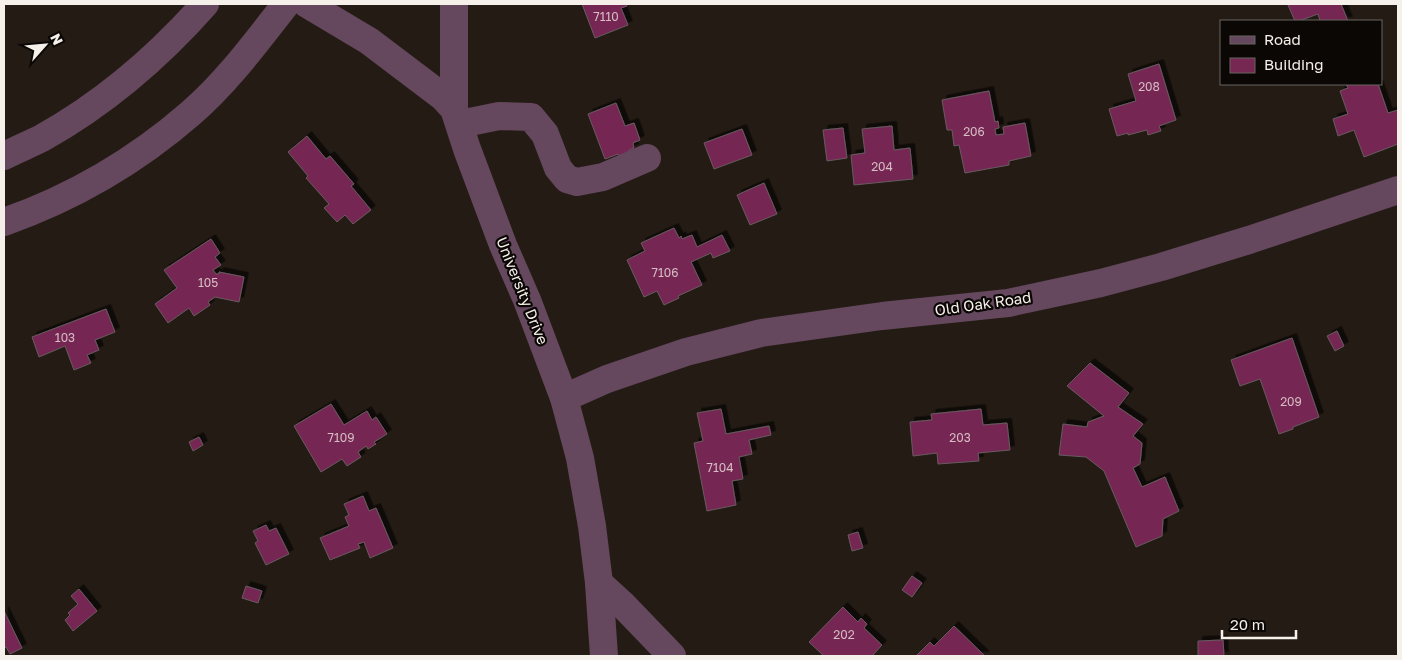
<svg xmlns="http://www.w3.org/2000/svg" width="1402" height="660" viewBox="0 0 1402 660" font-family="'Golos Text',sans-serif">
<defs>
<filter id="shadow"><feDropShadow dx="4.5" dy="-4.5" stdDeviation="0" flood-color="#0009"/></filter>
</defs>
<rect width="100%" height="100%" fill="#241c14"/>
<!-- building -->
<g fill="#762853" stroke="#685a60" filter="url(#shadow)">
<polygon points="582,4 626,4 627,6 621,8 628,25 595,38"/>
<polygon points="1291,4 1341,4 1348,21 1320,21 1318,14 1299,21 1295,21 1288,5"/>
<polygon points="1159,64 1176,120 1159,126 1161,131 1148,135 1147,130 1128,135 1128,133 1117,136 1109,109 1136,101 1128,74"/>
<polygon points="1346,84 1378,84 1388,113 1398,110 1398,144 1364,157 1354,130 1338,136 1333,119 1348,114 1340,91 1348,88"/>
<polygon points="989,91 995,122 998,121 999,128 995,129 996,135 1004,134 1003,127 1025,123 1031,156 1009,161 1009,165 965,173 959,145 954,146 952,130 947,130 942,100"/>
<polygon points="616,103 625,126 634,123 640,140 633,143 634,148 629,150 632,157 620,161 618,154 605,159 588,114"/>
<polygon points="892,126 894,150 910,148 913,179 854,185 851,155 865,153 862,129"/>
<polygon points="843,128 847,158 827,161 823,130"/>
<polygon points="742,129 752,155 714,169 704,143"/>
<polygon points="307,136 326,159 330,156 354,184 351,186 371,210 353,224 345,215 337,222 324,208 329,204 306,178 308,176 288,152"/>
<polygon points="764,183 777,214 750,225 737,195"/>
<polygon points="674,228 679,238 681,236 682,239 692,235 697,247 722,235 730,251 713,258 711,253 691,262 702,285 678,296 679,298 664,305 657,291 644,297 627,260 645,251 641,243"/>
<polygon points="211,239 220,253 215,257 221,265 213,270 216,274 219,274 219,272 244,277 239,302 215,297 208,302 210,305 194,316 189,308 168,323 155,304 177,288 164,270"/>
<polygon points="106,309 115,332 95,340 99,350 87,355 91,363 74,370 65,346 39,357 32,337"/>
<polygon points="1337,331 1344,346 1335,351 1327,336"/>
<polygon points="1292,338 1319,417 1293,427 1293,429 1279,434 1260,379 1240,386 1231,360"/>
<polygon points="1090,363 1129,393 1118,407 1143,424 1133,436 1142,443 1140,464 1133,468 1142,487 1165,477 1179,511 1163,519 1162,536 1136,547 1104,471 1086,457 1059,455 1063,424 1087,427 1088,422 1104,416 1067,386"/>
<polygon points="331,404 344,425 367,411 372,420 376,417 387,434 374,442 376,444 368,449 366,446 358,452 361,457 347,466 342,459 321,472 294,426"/>
<polygon points="721,409 726,434 769,426 771,435 749,440 752,454 739,457 743,479 732,481 736,505 707,511 694,443 703,441 697,413"/>
<polygon points="981,409 983,425 1007,423 1010,450 978,453 979,461 938,464 937,453 913,456 910,422 932,420 931,414"/>
<polygon points="199,437 203,445 193,451 189,442"/>
<polygon points="363,496 369,511 376,508 393,548 370,558 364,542 358,544 360,548 330,560 320,538 349,526 345,517 349,515 344,504"/>
<polygon points="266,525 269,531 276,528 289,554 266,565 255,543 258,541 253,531"/>
<polygon points="858,532 863,548 852,551 848,535"/>
<polygon points="912,576 922,583 912,597 902,590"/>
<polygon points="246,586 262,591 258,603 242,598"/>
<polygon points="79,589 97,611 73,631 65,620 70,615 68,613 78,604 71,596"/>
<polygon points="843,607 858,622 861,618 867,624 864,628 882,645 872,656 824,656 809,642"/>
<polygon points="4,611 22,648 10,654 6,647 4,648"/>
<polygon points="954,626 985,656 916,656 930,642 934,646"/>
<polygon points="1223,640 1224,656 1198,656 1198,641"/>
</g>
<g fill="none" stroke-linecap="round" stroke-linejoin="round">
<!-- minor -->
<g stroke="#65475e" stroke-width="28">
<polyline points="307,4 369,41 443,97 454,109 467,149 503,245 527,300 564,398 580,458 592,526 599,583 604,656"/>
<polyline points="454,4 454,109"/>
<polyline points="460,124 499,116 531,117 545,134 558,168 567,179 577,182 603,177 647,158"/>
<path d="M4,156C16,150 30,144 42,138C103,104 159,56 205,4"/>
<path d="M4,222C72,198 136,161 191,113C227,82 257,41 286,4"/>
<polyline points="564,398 607,379 686,352 761,333 882,316 1008,303 1101,283 1161,267 1249,240 1398,190"/>
<polyline points="599,583 622,604 672,656"/>
</g>
</g>
<g text-anchor="middle" stroke-width="4.5" stroke-linejoin="round" paint-order="stroke">
<!-- number labels -->
<g font-size="12" fill="#d6bec4">
<text x="606" y="21">7110</text>
<text x="1149" y="91">208</text>
<text x="974" y="136">206</text>
<text x="882" y="171">204</text>
<text x="665" y="277">7106</text>
<text x="208" y="287">105</text>
<text x="65" y="342">103</text>
<text x="1291" y="406">209</text>
<text x="341" y="442">7109</text>
<text x="960" y="442">203</text>
<text x="720" y="472">7104</text>
<text x="844" y="639">202</text>
</g>
<!-- street labels -->
<g font-size="15" fill="#f6f0ea" stroke="#0b0705">
<text transform="translate(522 291) rotate(68)" y="5">University Drive</text>
<text transform="translate(983 304) rotate(-8)" y="5">Old Oak Road</text>
</g>
</g>
<!-- border -->
<rect width="1402" height="660" fill="none" stroke="#f6f0ea" stroke-width="10"/>
<!-- legend -->
<rect x="1220" y="20" width="162" height="65" fill="#0b0705" stroke="#696461"/>
<rect x="1230" y="36" width="25" height="8" fill="#65475e" stroke="#696461"/>
<text x="1264" y="45" font-size="15" fill="#f6f0ea">Road</text>
<rect x="1230" y="58" width="25" height="15" fill="#762853" stroke="#696461"/>
<text x="1264" y="70" font-size="15" fill="#f6f0ea">Building</text>
<!-- north arrow -->
<g transform="translate(45 45) rotate(63)" stroke="#0b0705" stroke-width="4" paint-order="stroke">
<path d="M0-4L9 19L0 12L-9 19Z" fill="#f6f0ea"/>
<text y="-8" font-size="14" font-weight="bold" text-anchor="middle" fill="#f6f0ea">N</text>
</g>
<!-- scale -->
<path d="M1222 630v8h74v-8" fill="none" stroke="#f6f0ea" stroke-width="2.5"/>
<text x="1230" y="630" font-size="15" fill="#f6f0ea" stroke="#0b0705" stroke-width="4" paint-order="stroke">20 m</text>
</svg>
